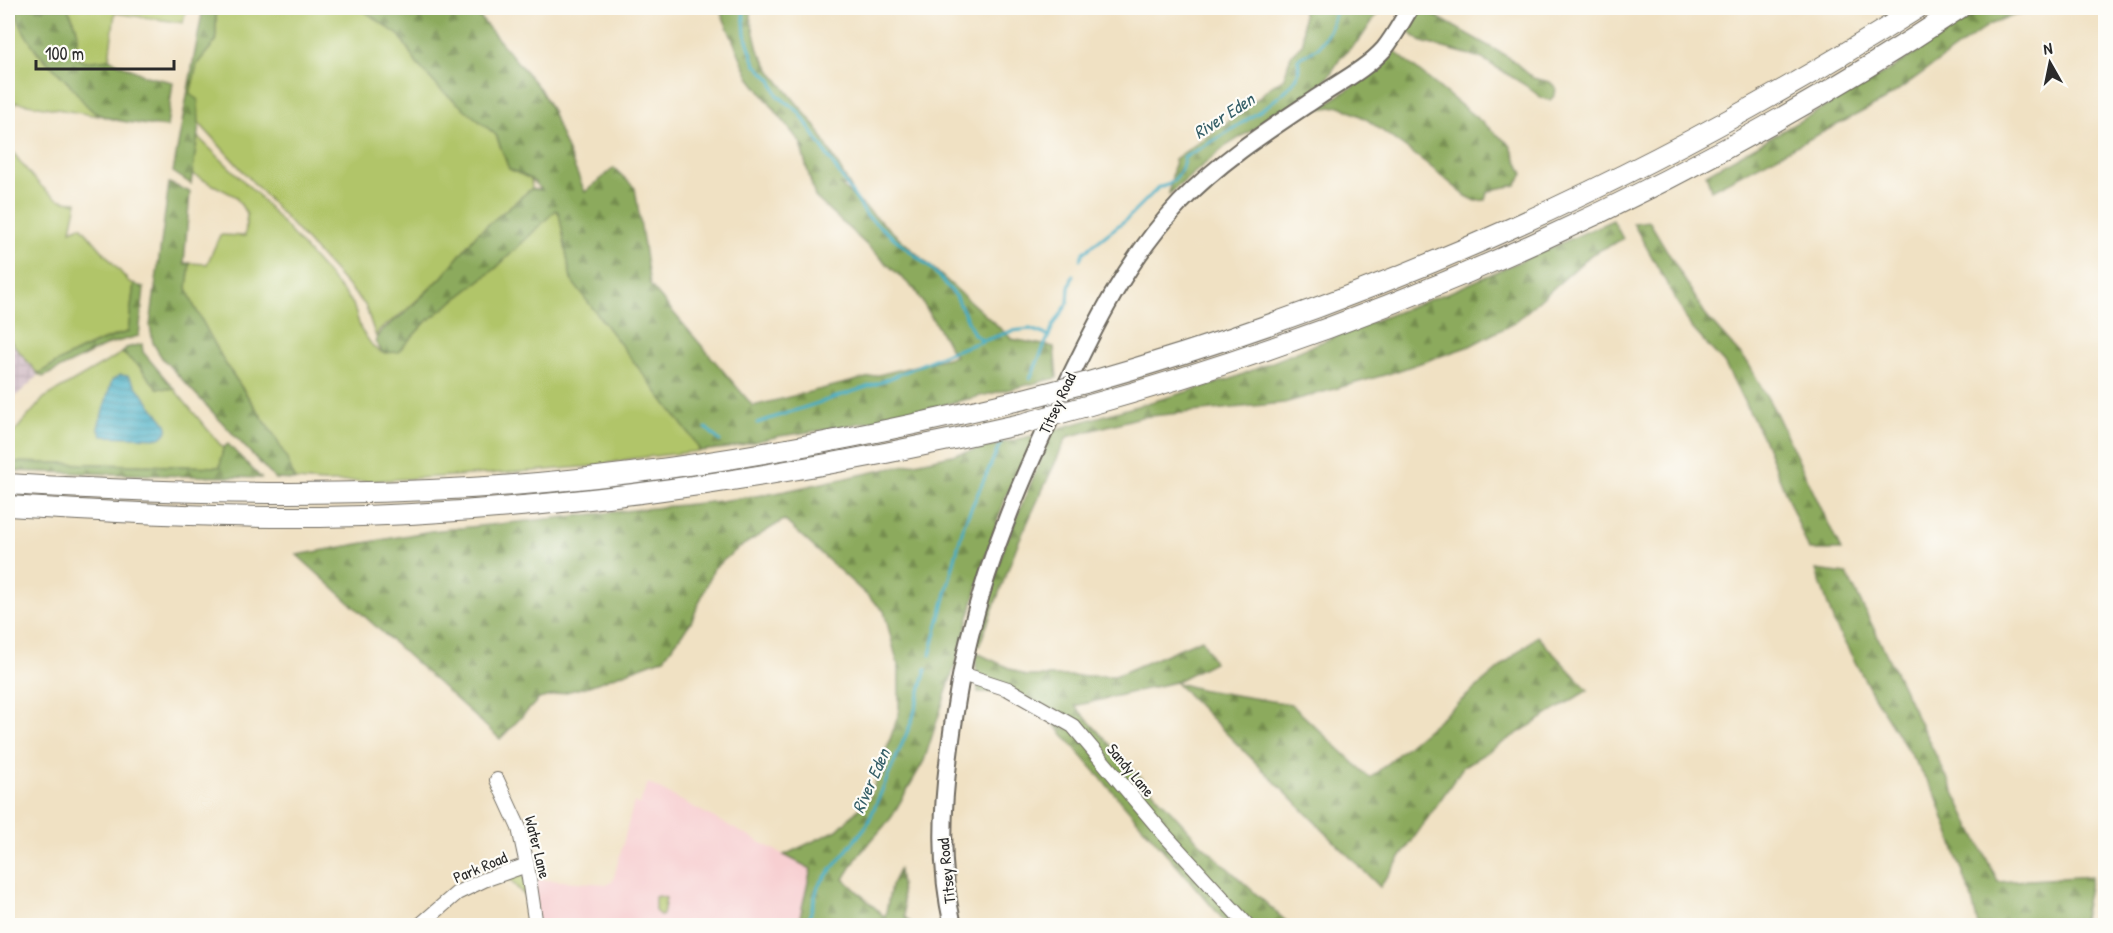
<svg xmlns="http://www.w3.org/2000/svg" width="2113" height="933" viewBox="0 0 2113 933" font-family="'Patrick Hand',sans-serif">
<defs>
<pattern id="industrial-grid" width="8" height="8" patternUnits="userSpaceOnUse" patternTransform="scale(1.5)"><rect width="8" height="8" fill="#d2bdc6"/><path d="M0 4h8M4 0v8" fill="none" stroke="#b4a3aa"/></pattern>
<pattern id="forest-firs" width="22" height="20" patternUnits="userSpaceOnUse" patternTransform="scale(1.5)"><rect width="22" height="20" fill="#8caa5d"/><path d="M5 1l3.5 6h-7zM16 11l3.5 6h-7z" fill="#738b4d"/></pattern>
<pattern id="water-rules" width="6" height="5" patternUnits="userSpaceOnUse" patternTransform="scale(1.5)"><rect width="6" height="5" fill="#45adc4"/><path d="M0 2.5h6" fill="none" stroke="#3a8d9f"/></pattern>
</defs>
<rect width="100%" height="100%" fill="#fdfcf7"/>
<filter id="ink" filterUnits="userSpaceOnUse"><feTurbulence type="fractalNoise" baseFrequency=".0167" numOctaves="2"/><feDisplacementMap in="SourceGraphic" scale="12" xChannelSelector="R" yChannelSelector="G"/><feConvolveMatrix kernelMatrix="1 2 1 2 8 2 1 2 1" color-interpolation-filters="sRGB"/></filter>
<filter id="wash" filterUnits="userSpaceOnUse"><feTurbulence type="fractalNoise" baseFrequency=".008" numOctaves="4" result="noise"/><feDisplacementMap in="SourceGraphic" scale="24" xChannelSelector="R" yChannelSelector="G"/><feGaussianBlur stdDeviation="1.35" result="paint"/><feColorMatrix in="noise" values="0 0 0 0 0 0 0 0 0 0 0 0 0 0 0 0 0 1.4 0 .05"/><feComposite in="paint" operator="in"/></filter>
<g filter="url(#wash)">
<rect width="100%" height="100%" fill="#f0e1c3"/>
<!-- built -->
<polygon fill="#f7cfd1" points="648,783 811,869 798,926 538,925 534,879 608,884 613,881 634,802 639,805"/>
<!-- industrial -->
<polygon fill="url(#industrial-grid)" points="8,338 38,374 36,378 8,403"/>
<!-- green -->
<g fill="#b1c569" stroke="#6e784a" stroke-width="1.5">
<polygon points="8,8 17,8 15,9 37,53 58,72 98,116 15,102 8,132"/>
<path d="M67,8H186L183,23L115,13L109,59L84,62L74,55C79,33 79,26 67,8Z"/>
<polygon points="216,8 360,8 400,36 417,64 474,112 496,135 509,169 531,179 532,188 478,233 442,277 404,312 379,330 376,337 365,305 199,123 190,94 197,64 216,41"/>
<polygon points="198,137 257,194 345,294 353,304 361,330 374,348 383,353 398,351 426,322 496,268 556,209 700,451 629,459 595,466 534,471 370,481 324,482 295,480 274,435 225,363 193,304 187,288 190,263 207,264 220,235 245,236 247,214 235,196 192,174"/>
<path d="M8,145C18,160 45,196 62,200C67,202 72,202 77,202L71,230L81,226L130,283L134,284L128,332C96,340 65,357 38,374L8,338Z"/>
<polygon points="122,353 140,367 157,388 174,389 223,448 220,467 8,462 8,439 44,398"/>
<polygon points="519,874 524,876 529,900 506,876"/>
<polygon points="658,896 666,898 663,915 661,916 655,911 655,897"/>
</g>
<!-- forest -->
<g fill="url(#forest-firs)" stroke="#5c6a44" stroke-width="1.5">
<path d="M17,8H67C79,27 79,33 74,55L84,62L109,59L146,76L173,82L167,127C147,125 111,122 94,112C86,107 78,95 72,87C48,61 25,46 15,9Z"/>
<polygon points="203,8 216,8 216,41 197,64 190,94 198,100 199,125 191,184 173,172"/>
<polygon points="360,8 472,8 540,89 552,111 560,133 585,192 614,168 635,188 650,285 753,406 955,356 915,290 815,197 801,147 806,150 749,77 719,8 751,8 751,21 758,50 773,74 816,127 851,188 839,184 1012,339 1054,347 1057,378 887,418 823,430 780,436 728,448 700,451 696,443 571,280 559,213 556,210 496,268 426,322 398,352 383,353 375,342 381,331 405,313 442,277 476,235 532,188 542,190 531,179 509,169 496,135 440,89 417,64 400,36"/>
<polygon points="1303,8 1381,8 1361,38 1341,57 1328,78 1304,98 1226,146 1169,194 1175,159 1246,109 1269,88 1284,78 1291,55 1303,43"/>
<polygon points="1985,8 2034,8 1989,25 1883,101 1711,190 1706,174 1883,74"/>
<polygon points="1425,10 1510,58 1533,78 1550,82 1556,88 1555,95 1550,100 1542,98 1525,85 1481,58 1422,42 1406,30 1419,12"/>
<polygon points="1394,51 1510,145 1523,174 1516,185 1495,189 1487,193 1485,200 1476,201 1466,196 1426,163 1366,119 1340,106 1318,109 1363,80"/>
<polygon points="169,183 190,192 184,263 190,263 187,288 193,304 225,363 274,435 287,459 295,480 275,479 162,358 153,343 150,326"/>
<polygon points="1613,220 1623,239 1592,254 1514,323 1470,346 1388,374 1284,403 1141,417 1067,437 1018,543 979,646 972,648 1005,545 1053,430 1231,379 1353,329 1455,290"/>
<polygon points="1649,221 1707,317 1748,363 1776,413 1841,550 1809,550 1763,438 1724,363 1691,327 1633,223"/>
<path d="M134,284L144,288L139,336L109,344L43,377L38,374C65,357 96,341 128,332Z"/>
<polygon points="142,344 143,352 174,389 157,388 140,367 122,353 126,348"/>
<polygon points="1031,436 1034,439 1006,496 987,552 960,650 924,761 891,818 858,856 844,879 885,917 891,886 899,870 905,917 913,925 798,925 811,869 784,855 837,830 870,798 899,713 899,669 884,611 784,520 740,547 714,568 691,622 664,658 589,686 539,699 500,739 297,555 431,531 720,501 776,493 966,452"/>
<polygon points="228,444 261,478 8,471 8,462 220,467 223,448"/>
<polygon points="1816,570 1847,574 1998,882 2091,876 2082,925 1978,925 1971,896 1936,795 1873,695 1834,623"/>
<polygon points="1537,636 1588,690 1463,767 1380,887 1176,683 1204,690 1291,704 1370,778"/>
<polygon points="1202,639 1214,662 1175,682 1075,706 1200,843 1290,925 1228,925 1055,725 1009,693 978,692 975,652 1026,676 1115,676"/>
</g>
<!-- water -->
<path fill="url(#water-rules)" stroke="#386c78" stroke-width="1.5" d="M120,375L128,376L166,424C169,431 166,434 160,438L102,436L98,428L112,380Z"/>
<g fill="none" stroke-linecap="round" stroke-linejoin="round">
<!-- stream -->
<g stroke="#45adc4" stroke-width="3">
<polyline points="743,8 745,34 755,64 771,80 778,96 799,112 867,216 932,269 956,296 974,334 984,341"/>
<path d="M1080,260L1083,253L1128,218L1159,187C1174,186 1183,171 1184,158L1188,155C1211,142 1290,98 1298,74C1299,69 1299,64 1298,59L1319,47L1330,29L1337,8"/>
<polyline points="1030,379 1053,326 1068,303 1069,288 1073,275"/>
<polyline points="757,423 879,383 948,353 1012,331 1030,329 1049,336"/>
<polyline points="706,428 720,441"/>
<polyline points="930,655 964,524 1001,442"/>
<polyline points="807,926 818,886 867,825 912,721 926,669"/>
</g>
</g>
</g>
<g filter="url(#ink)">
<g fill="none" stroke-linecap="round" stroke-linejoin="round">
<defs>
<g id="minor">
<polyline points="962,674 1008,689 1073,726 1163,833 1248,926"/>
<polyline points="497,780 519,828 527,865 536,926"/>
<polyline points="419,926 457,893 484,880 527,865"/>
</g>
<path id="major" d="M953,926C939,866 942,807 950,747C955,709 961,671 970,635C990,552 1024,473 1061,396C1094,327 1127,259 1180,203C1221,160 1270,129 1318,97C1340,82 1366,69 1384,49C1394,37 1402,21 1410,8"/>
<g id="highway">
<path d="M1085,383C1385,298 1655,175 1918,8"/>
<path d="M1083,407C1393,321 1692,186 1960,8"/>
<path d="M8,484C162,493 316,497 470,488C657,477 842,443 1024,399"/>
<path d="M8,506C112,512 216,518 320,517C557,513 791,477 1021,424"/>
</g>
</defs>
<!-- minor casing -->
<use href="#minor" stroke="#706b60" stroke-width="16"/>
<!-- major casing -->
<use href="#major" stroke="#706b60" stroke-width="20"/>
<!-- highway casing -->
<use href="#highway" stroke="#706b60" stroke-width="22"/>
<!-- minor -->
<use href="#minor" stroke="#fff" stroke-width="14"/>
<!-- major -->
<use href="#major" stroke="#fff" stroke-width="16"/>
<!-- highway -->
<use href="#highway" stroke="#fff" stroke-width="20"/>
<defs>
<g id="highway-bridge">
<polyline points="1024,399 1085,383"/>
<polyline points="1021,424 1083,407"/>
</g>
</defs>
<!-- highway-bridge casing -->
<use href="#highway-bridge" stroke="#706b60" stroke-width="22" stroke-linecap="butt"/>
<!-- highway-bridge -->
<use href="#highway-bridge" stroke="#fff" stroke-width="20"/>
</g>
</g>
<g text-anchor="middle" stroke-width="4.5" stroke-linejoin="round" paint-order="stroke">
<!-- street labels -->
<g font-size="16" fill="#2b2b2b" stroke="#fdfcf7">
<text transform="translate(1057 403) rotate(-65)" y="6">Titsey Road</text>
<text transform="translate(1131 770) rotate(50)" y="6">Sandy Lane</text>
<text transform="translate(538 847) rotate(76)" y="6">Water Lane</text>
<text transform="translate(480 867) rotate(-23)" y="6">Park Road</text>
<text transform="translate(946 871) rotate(-96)" y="6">Titsey Road</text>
</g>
<!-- water labels -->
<g font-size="18" font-style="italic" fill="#355f68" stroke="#fdfcf7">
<text transform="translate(1224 116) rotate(-33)" y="6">River Eden</text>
<text transform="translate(871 781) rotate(-66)" y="6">River Eden</text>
</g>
</g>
<!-- margin -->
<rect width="2113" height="933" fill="none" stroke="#fdfcf7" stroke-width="30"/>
<!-- north arrow -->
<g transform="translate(2050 63) rotate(351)" stroke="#fdfcf7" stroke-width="4.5" paint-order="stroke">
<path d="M0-4.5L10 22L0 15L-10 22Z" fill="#2b2b2b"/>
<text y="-9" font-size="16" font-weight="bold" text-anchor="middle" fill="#2b2b2b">N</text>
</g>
<!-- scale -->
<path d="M36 60v9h138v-9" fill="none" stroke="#2b2b2b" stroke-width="3"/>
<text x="45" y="60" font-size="18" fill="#2b2b2b" stroke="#fdfcf7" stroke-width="4.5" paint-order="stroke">100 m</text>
</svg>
